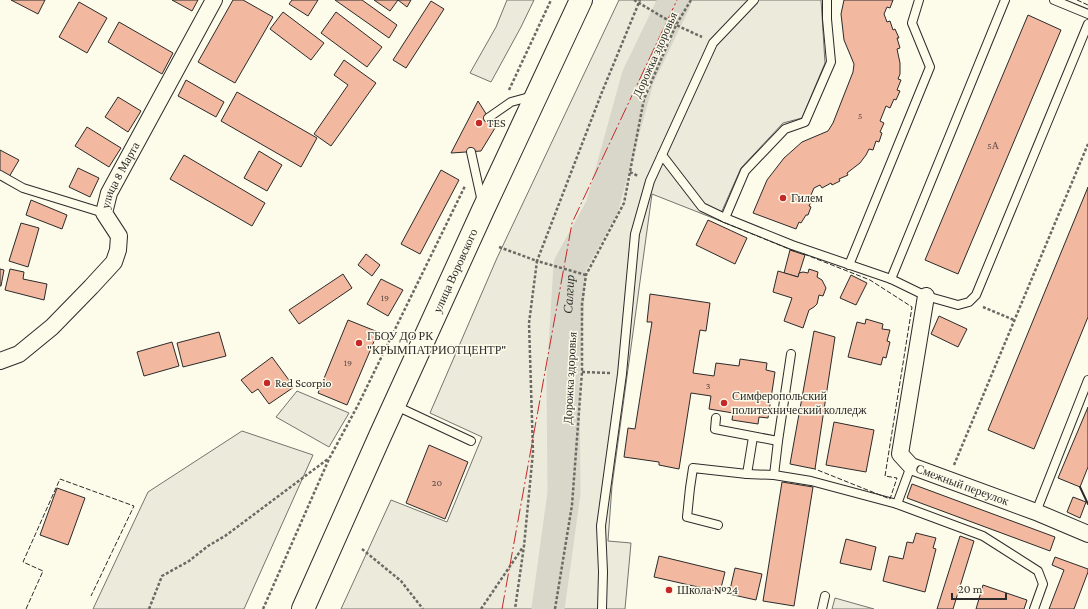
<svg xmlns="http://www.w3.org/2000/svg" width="1088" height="609" viewBox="0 0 1088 609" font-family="'Crimson Pro',serif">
<rect width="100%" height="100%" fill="#fdfbea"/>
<!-- green -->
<g fill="#ecebdb" stroke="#74746e">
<polygon points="507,0 534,0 521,27 491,82 470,73 496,27"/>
<polygon points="619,0 821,0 825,63 802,118 783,123 741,168 718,220 652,194 612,486 608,541 631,543 625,609 341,609 391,500 447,522 482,437 430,413 497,258"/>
<polygon points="242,431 313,455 244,609 93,609 148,492"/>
<polygon points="835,598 874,609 832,609"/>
</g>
<!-- parking -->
<polygon fill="#eceadb" stroke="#74746e" points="297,391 349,413 329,447 276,417"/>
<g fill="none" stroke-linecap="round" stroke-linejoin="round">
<!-- river -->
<path stroke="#d8d7c9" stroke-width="33" id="s1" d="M548,609L564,493L563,378L570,265L602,207L638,77L675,0"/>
</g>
<!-- building -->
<g fill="#f2b8a0" stroke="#2b2b2b">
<polygon points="11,0 45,0 38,14"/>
<polygon points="172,0 198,0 192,11"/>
<polygon points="233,0 243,0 273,17 235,83 198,62"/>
<polygon points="292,0 318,0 308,16 289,4"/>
<polygon points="335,0 362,0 397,25 389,38"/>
<polygon points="374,0 411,0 407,7 398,0 390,11"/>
<polygon points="844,0 893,0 890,8 887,7 884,14 887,22 890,21 893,30 895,29 899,38 897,38 900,48 897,49 900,63 900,74 898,79 901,80 897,90 900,91 896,100 894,99 890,108 886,106 880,121 884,123 880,132 882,133 879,142 876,141 873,150 869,149 866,155 860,163 847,173 848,175 839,179 840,181 832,185 831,183 822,188 820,185 814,188 811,195 813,197 809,206 811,207 808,215 806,215 801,223 799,222 796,229 753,213 767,180 784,158 802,142 828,131 833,123 853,72 854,64 844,40 841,14"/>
<polygon points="431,1 444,9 406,68 393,60"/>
<polygon points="79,2 107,18 87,53 59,37"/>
<polygon points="283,12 324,43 311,60 270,29"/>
<polygon points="336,12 382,47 367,67 321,33"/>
<polygon points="1028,15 1061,30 958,274 925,260"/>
<polygon points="119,22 173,53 162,74 108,42"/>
<polygon points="344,60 376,83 331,146 314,134 348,85 334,75"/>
<polygon points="186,80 224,102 216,117 178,96"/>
<polygon points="237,92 317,138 301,167 221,121"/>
<polygon points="118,97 141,111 128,132 105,117"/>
<polygon points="478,101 495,128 481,151 451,153"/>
<polygon points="87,127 121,148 109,167 75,146"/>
<polygon points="0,150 19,160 9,177 0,172"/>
<polygon points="259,151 282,165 267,191 244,178"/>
<polygon points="184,155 265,203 252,226 170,179"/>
<polygon points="78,168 99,178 90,197 69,187"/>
<polygon points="441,170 459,180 420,254 401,244"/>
<polygon points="1088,187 1088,317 1034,449 988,430"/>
<polygon points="31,200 67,215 62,229 26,215"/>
<polygon points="708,220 747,238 735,264 696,245"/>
<polygon points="21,223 39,228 28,267 9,261"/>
<polygon points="790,250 805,255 798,277 784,273"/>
<polygon points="366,254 380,265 372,276 358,265"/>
<polygon points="0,269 4,270 1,286 0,286"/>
<polygon points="10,269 24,272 23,279 47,284 44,300 5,290"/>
<polygon points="809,269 818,272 817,277 822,280 826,288 823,296 819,295 817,304 814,307 809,310 803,328 784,321 792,298 773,292 778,271 798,277 799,273 803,272 808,273"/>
<polygon points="343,274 352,288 299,324 289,310"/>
<polygon points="851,275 867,283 856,305 840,298"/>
<polygon points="381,279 403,290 388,316 367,304"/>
<polygon points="650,294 710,303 706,331 700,330 693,373 714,376 716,363 739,366 740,359 767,363 766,370 775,372 768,418 759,417 758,424 732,420 733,413 709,409 711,396 691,393 679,469 659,465 659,462 624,457 628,428 635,429 652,322 647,322"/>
<polygon points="939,316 967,329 958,347 931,334"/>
<polygon points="866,319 883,324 882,329 890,330 887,341 890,342 886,358 883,357 881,365 848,357 857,322 865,324"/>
<polygon points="348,320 378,332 347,405 318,393"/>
<polygon points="814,331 835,337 815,469 790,464"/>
<polygon points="219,332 226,356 183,367 177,343"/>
<polygon points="172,342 179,366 144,376 137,352"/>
<polygon points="272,357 294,387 269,404 258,389 252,393 241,380"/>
<polygon points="1088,407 1088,467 1080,487 1058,478"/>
<polygon points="834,422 874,430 866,472 826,465"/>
<polygon points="429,445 468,462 445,519 406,503"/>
<polygon points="782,482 813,487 794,606 763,601"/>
<polygon points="912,484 1055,537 1050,551 907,498"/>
<polygon points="57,488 85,498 68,545 40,535"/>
<polygon points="1073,497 1086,502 1080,518 1067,512"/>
<polygon points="916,533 936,538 933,548 936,549 925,592 883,581 889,556 903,559 907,542 913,543"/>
<polygon points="960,536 974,541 953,609 937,609"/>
<polygon points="846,539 876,547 871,570 840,563"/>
<polygon points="659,556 725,572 720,592 654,577"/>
<polygon points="1055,557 1088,569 1088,572 1074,609 1049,609 1064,570 1052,565"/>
<polygon points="735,568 762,574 756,600 729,594"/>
<polygon points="983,585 1027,600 1024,609 976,609"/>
</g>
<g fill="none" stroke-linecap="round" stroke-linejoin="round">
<defs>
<g id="lane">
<polyline points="1054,0 1088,14"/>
<polyline points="488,118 511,102 533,96"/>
<polyline points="471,152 482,202"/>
<polyline points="662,155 702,207 725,218 792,245 891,279 926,296 958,305 969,302 976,295 1088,24"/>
<polyline points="0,175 23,188 104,213"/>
<polyline points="725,218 745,171 785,129 805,122 831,62 827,19 827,0"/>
<polyline points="849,265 930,67 912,23 919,0"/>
<polyline points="891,279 1005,0"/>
<polyline points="396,406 471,441"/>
<polyline points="716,418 715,429 778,441"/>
<polyline points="747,474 774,475 811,481 897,504 983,536 1038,571 1043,584 1034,609"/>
<polyline points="774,475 778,441 791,354"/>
<polyline points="897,504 911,466"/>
<polyline points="1036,512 1088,380"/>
<polyline points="718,525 687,517 690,488 693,468 747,474 753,437"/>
<polyline points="602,609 603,572 601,526 622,374 635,234 650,181 713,43 754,0"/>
<polyline points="822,609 825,596"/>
</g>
<g id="street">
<path id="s2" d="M926,296L900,454L911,466L1036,512L1088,534"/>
<path id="s3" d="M0,361L19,354L52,327L91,287L114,262L118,250L119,236L104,213L109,193L214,0"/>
</g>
<g id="primary">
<path id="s4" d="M303,609L380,436L483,210L581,0"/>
</g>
</defs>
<!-- lane casing -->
<use href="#lane" stroke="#2b2b2b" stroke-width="10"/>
<!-- street casing -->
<use href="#street" stroke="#2b2b2b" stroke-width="18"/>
<!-- primary casing -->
<use href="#primary" stroke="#2b2b2b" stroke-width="24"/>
<!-- path -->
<g stroke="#6a6964" stroke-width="2.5" stroke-dasharray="3 2" stroke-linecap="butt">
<polyline points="634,0 676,25 702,37"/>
<polyline points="509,90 551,0"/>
<polyline points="630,172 638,176"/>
<polyline points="499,247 537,261 529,323 533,452 524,546 515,609"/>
<polyline points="586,275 537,261 602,92 640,0"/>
<polyline points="983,307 1014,320"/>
<polyline points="582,372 610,373"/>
<polyline points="954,465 1088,144"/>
<polyline points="362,549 401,581 423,609"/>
<polyline points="149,609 162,576 189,561 208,546 225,536 328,459"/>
<polyline points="263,609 329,459 358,405 465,186"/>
<polyline points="481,609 523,547"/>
<polyline points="555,609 572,505 582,372 582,304 586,275 624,203 644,99 676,25 691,0"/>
</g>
<!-- lane -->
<use href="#lane" stroke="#fdfbea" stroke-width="8"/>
<!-- street -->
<use href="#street" stroke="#fdfbea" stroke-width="16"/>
<!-- primary -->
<use href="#primary" stroke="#fdfbea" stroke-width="22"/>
<!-- fence -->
<g stroke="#2b2b2b" stroke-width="1" stroke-dasharray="5 2" stroke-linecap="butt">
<polyline points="1077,0 1088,5"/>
<polyline points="718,220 794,251"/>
<polyline points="804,254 870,280 912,307 885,476 897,478 890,499 815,469"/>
<polyline points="26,609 43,571 23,562 60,479 134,506 91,596"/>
</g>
<!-- wall -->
<polyline stroke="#2b2b2b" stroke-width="2" points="1080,487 1088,504"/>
<!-- power -->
<polyline stroke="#c62828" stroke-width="1" stroke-dasharray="14 3 2 3" stroke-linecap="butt" points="502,609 572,223 677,0"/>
</g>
<!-- markers -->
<g fill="#c62828" stroke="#fdfbea" stroke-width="1.5">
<circle cx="479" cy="123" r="4"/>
<circle cx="783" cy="198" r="4"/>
<circle cx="359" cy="343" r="4"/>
<circle cx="267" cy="383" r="4"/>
<circle cx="724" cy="403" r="4"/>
<circle cx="669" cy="590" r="4"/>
</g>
<g text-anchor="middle" stroke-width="3" stroke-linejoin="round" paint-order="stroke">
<!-- number labels -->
<g font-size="10" fill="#5d4e48">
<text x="860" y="119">5</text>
<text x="993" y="149">5А</text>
<text x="385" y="301">19</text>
<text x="348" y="366">19</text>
<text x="708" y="389">3</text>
<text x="437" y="486">20</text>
</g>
<!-- street labels -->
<g font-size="12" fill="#2b2b2b" stroke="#fdfbea">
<text transform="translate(655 55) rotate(-66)" y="4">Дорожка здоровья</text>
<text dy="4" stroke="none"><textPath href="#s3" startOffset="248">улица 8 Марта</textPath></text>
<text dy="4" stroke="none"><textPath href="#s4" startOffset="371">улица Воровского</textPath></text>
<text transform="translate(570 378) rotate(-87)" y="4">Дорожка здоровья</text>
<text dy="4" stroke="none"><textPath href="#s2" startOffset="231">Смежный переулок</textPath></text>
</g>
<!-- poi labels -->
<g font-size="12" fill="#2b2b2b" stroke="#fdfbea" text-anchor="start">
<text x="487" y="127">TES</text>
<text x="791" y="202">Гилем</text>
<text x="367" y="340">ГБОУ ДО РК<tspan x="367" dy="14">"КРЫМПАТРИОТЦЕНТР"</tspan></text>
<text x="275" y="387">Red Scorpio</text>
<text x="732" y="400">Симферопольский<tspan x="732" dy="14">политехнический колледж</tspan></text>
<text x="677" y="594">Школа №24</text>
</g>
<!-- water labels -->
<g font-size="13" font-style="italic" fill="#2b2b2b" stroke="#fdfbea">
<text dy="5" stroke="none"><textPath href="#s1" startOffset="316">Салгир</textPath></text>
</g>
</g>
<!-- scale -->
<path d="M952 593v6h54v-6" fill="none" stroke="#2b2b2b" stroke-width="2"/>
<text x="958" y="593" font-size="12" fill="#2b2b2b" stroke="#fdfbea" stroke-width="3" paint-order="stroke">20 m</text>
</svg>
